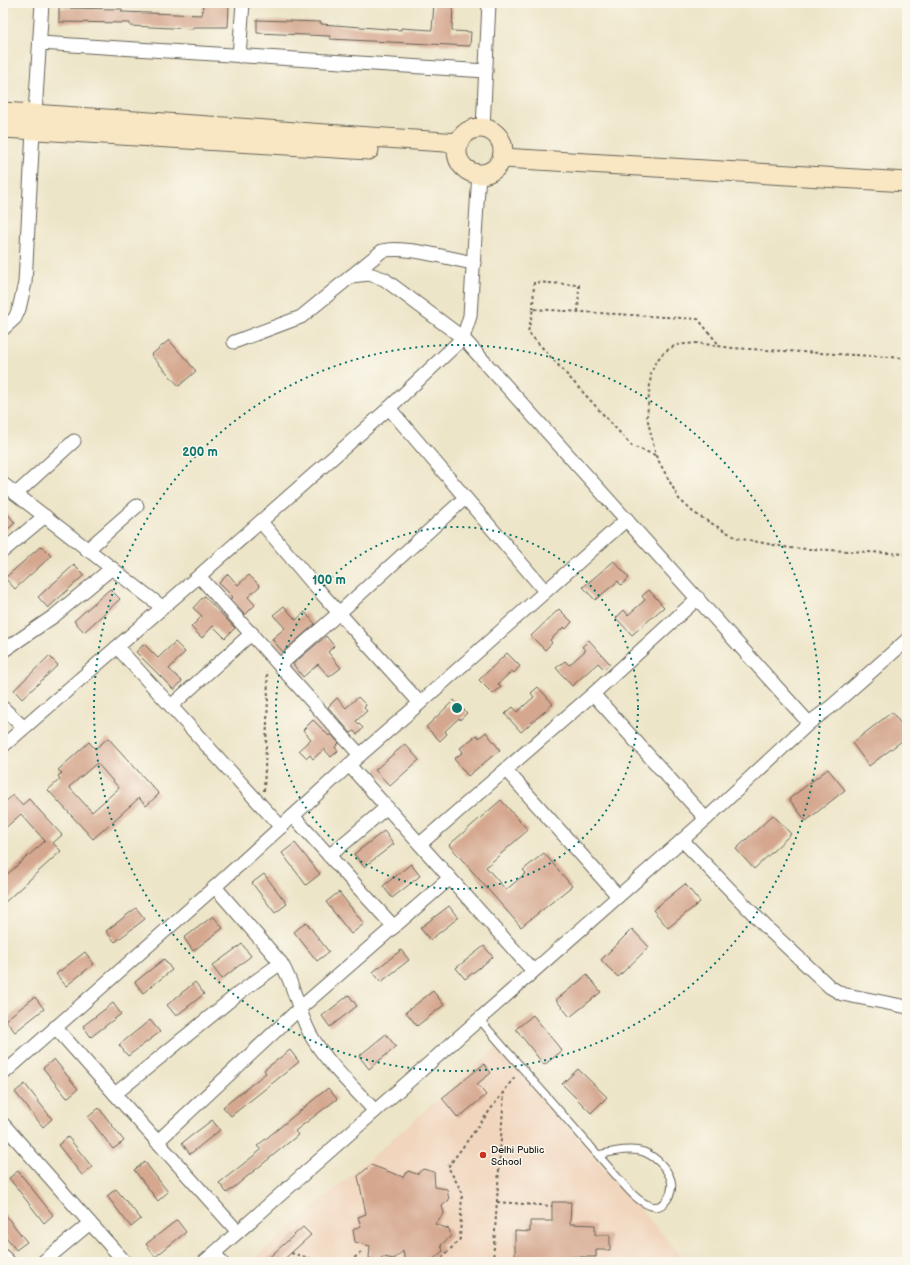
<svg xmlns="http://www.w3.org/2000/svg" width="910" height="1265" viewBox="0 0 910 1265" font-family="'Balsamiq Sans',sans-serif">
<rect width="100%" height="100%" fill="#fbf7ec"/>
<filter id="ink" filterUnits="userSpaceOnUse"><feTurbulence type="fractalNoise" baseFrequency=".025" numOctaves="2"/><feDisplacementMap in="SourceGraphic" scale="8" xChannelSelector="R" yChannelSelector="G"/><feConvolveMatrix kernelMatrix="1 2 1 2 8 2 1 2 1" color-interpolation-filters="sRGB"/></filter>
<filter id="wash" filterUnits="userSpaceOnUse"><feTurbulence type="fractalNoise" baseFrequency=".012" numOctaves="4" result="noise"/><feDisplacementMap in="SourceGraphic" scale="16" xChannelSelector="R" yChannelSelector="G"/><feGaussianBlur stdDeviation="0.9" result="paint"/><feColorMatrix in="noise" values="0 0 0 0 0 0 0 0 0 0 0 0 0 0 0 0 0 1.4 0 .05"/><feComposite in="paint" operator="in"/></filter>
<g filter="url(#wash)">
<rect width="100%" height="100%" fill="#ede5c8"/>
<!-- built -->
<polygon fill="#f1d5bd" points="497,1048 687,1262 251,1262"/>
<g id="blocks">
<!-- building -->
<g fill="#d5a78f" fill-rule="evenodd">
<polygon points="434,3 453,3 452,31 471,32 470,46 330,39 330,36 257,33 257,20 321,22 321,24 401,30 401,28 432,30"/>
<polygon points="203,4 229,5 228,27 193,27 193,29 130,26 130,23 59,22 59,8 122,9 122,12 202,15"/>
<polygon points="169,340 196,371 179,386 151,355"/>
<polygon points="3,508 15,523 3,533"/>
<polygon points="41,546 51,556 15,589 5,578"/>
<polygon points="614,561 629,578 621,585 618,581 595,600 583,587"/>
<polygon points="74,565 84,575 48,608 38,597"/>
<polygon points="228,574 238,585 249,575 260,586 248,597 255,605 245,615 230,599 233,597 219,583"/>
<polygon points="110,589 120,599 84,632 74,621"/>
<polygon points="649,590 664,607 632,635 616,618 624,610 628,615 645,600 642,596"/>
<polygon points="204,596 235,628 225,638 213,626 202,638 191,627 202,616 193,608"/>
<polygon points="284,606 296,620 305,612 315,624 283,652 272,639 285,628 273,615"/>
<polygon points="559,609 572,622 566,629 564,627 550,640 552,643 545,650 531,636"/>
<polygon points="326,636 334,646 328,652 341,668 329,677 318,664 303,677 293,664"/>
<polygon points="589,640 610,664 604,669 598,663 572,686 556,668 565,661 569,665 586,650 582,647"/>
<polygon points="175,642 185,652 169,669 182,681 174,690 136,652 144,644 158,658"/>
<polygon points="507,653 520,666 514,673 512,671 498,684 501,687 493,694 479,680"/>
<polygon points="49,656 58,665 22,699 14,690"/>
<polygon points="538,687 553,704 521,732 505,714 513,707 517,712 534,697 531,693"/>
<polygon points="358,697 366,705 364,708 367,711 356,721 363,728 357,735 354,731 351,733 328,707 337,698 346,708"/>
<polygon points="454,700 467,713 460,720 459,718 445,731 447,734 440,741 426,727"/>
<polygon points="892,712 907,732 907,737 869,766 852,743"/>
<polygon points="313,720 329,736 331,734 339,743 335,747 338,751 331,757 324,749 313,759 310,755 307,758 299,750 311,739 303,730"/>
<polygon points="486,732 500,750 468,776 454,759 463,752 460,748 477,735 479,738"/>
<path d="M108,738L159,794L146,806L139,798L93,839L48,790L60,779L58,776L62,773L58,770L89,742L95,749ZM97,763L119,788L92,812L69,787Z"/>
<polygon points="405,744 419,760 390,786 375,770"/>
<polygon points="828,769 845,790 806,821 789,799"/>
<polygon points="13,795 22,805 29,799 62,835 53,843 61,851 3,904 3,878 45,841 21,814 3,830 3,804"/>
<polygon points="501,800 528,830 486,867 506,890 526,873 523,870 544,853 572,886 521,927 449,845"/>
<polygon points="773,815 791,834 754,869 736,849"/>
<polygon points="384,831 394,844 364,867 354,854"/>
<polygon points="295,843 320,874 306,885 282,853"/>
<polygon points="411,864 420,876 392,898 383,886"/>
<polygon points="264,874 287,904 275,913 252,883"/>
<polygon points="685,884 700,902 668,928 653,910"/>
<polygon points="339,892 364,924 351,934 326,902"/>
<polygon points="449,906 458,918 430,940 420,928"/>
<polygon points="136,908 145,919 115,942 106,931"/>
<polygon points="213,916 223,928 193,951 184,938"/>
<polygon points="306,922 329,952 317,961 294,932"/>
<polygon points="632,929 649,947 618,977 601,960"/>
<polygon points="242,944 251,956 222,979 212,966"/>
<polygon points="484,946 493,957 465,979 456,968"/>
<polygon points="401,950 409,960 381,982 373,972"/>
<polygon points="85,952 94,964 66,986 56,974"/>
<polygon points="164,959 172,970 143,993 135,982"/>
<polygon points="587,975 601,992 570,1017 556,1000"/>
<polygon points="195,982 204,994 176,1016 167,1005"/>
<polygon points="433,991 444,1005 417,1026 406,1012"/>
<polygon points="349,995 357,1006 330,1027 322,1016"/>
<polygon points="35,997 44,1009 15,1032 5,1020"/>
<polygon points="113,1003 121,1014 91,1037 83,1026"/>
<polygon points="533,1015 562,1051 544,1065 516,1029"/>
<polygon points="150,1020 160,1032 128,1056 119,1045"/>
<polygon points="386,1034 396,1047 369,1069 359,1056"/>
<polygon points="290,1050 299,1062 231,1116 223,1107 266,1073 264,1070"/>
<polygon points="54,1059 78,1089 67,1098 43,1068"/>
<polygon points="484,1064 491,1073 477,1084 486,1095 458,1118 442,1098"/>
<polygon points="578,1069 607,1097 591,1113 562,1084"/>
<polygon points="25,1084 52,1119 43,1127 15,1092"/>
<polygon points="328,1088 337,1099 295,1131 298,1135 227,1193 219,1183 261,1150 257,1146"/>
<polygon points="99,1108 124,1141 113,1149 88,1117"/>
<polygon points="212,1120 220,1130 190,1154 182,1143"/>
<polygon points="68,1137 92,1167 82,1175 58,1145"/>
<polygon points="145,1162 168,1192 158,1201 134,1170"/>
<polygon points="371,1165 403,1177 408,1171 417,1174 423,1169 434,1172 435,1187 447,1189 449,1200 442,1206 444,1213 435,1224 449,1229 451,1236 441,1245 443,1251 430,1262 405,1262 403,1251 394,1259 383,1257 377,1261 369,1258 370,1246 355,1242 353,1230 361,1226 358,1217 366,1214 358,1176"/>
<polygon points="18,1171 53,1215 44,1223 9,1178"/>
<polygon points="116,1189 141,1219 131,1227 107,1196"/>
<polygon points="552,1202 571,1202 570,1224 595,1225 595,1235 610,1235 610,1250 596,1250 596,1257 568,1257 568,1262 515,1262 515,1231 530,1232 530,1221 552,1221"/>
<polygon points="3,1212 27,1242 16,1250 3,1233"/>
<polygon points="177,1220 186,1232 155,1257 146,1244"/>
<polygon points="303,1227 311,1235 281,1262 264,1262"/>
</g>
</g>
</g>
<g filter="url(#ink)">
<use href="#blocks" fill-opacity="0" stroke="#656258" stroke-width="1"/>
<g fill="none" stroke-linecap="round" stroke-linejoin="round">
<defs>
<g id="service">
<path d="M479,1019L612,1171C623,1183 635,1201 651,1206C665,1210 674,1192 671,1180C667,1168 656,1157 644,1152C630,1147 612,1152 598,1155"/>
<polyline points="217,1251 225,1262"/>
</g>
<g id="minor">
<polyline points="40,43 486,71"/>
<polyline points="239,56 243,3"/>
<polyline points="35,114 42,3"/>
<polyline points="483,128 489,3"/>
<polyline points="351,276 369,274 384,279 463,338 809,723"/>
<polyline points="3,329 15,318 19,309 25,283 33,131"/>
<path d="M234,342L301,317L382,251C404,245 450,259 474,263"/>
<polyline points="389,408 545,591"/>
<polyline points="3,484 162,607"/>
<polyline points="16,494 74,441"/>
<polyline points="261,522 314,585 420,703 360,755"/>
<polyline points="87,550 137,506"/>
<polyline points="3,551 45,516"/>
<polyline points="117,647 281,827"/>
<polyline points="3,651 54,616 112,568"/>
<polyline points="280,665 339,613 465,498"/>
<polyline points="593,694 706,819"/>
<polyline points="420,703 627,519"/>
<polyline points="171,706 252,633"/>
<polyline points="3,708 23,727"/>
<polyline points="3,746 199,576 389,408 463,338 470,316 479,173"/>
<polyline points="349,765 533,971"/>
<polyline points="506,770 618,896"/>
<polyline points="293,816 394,927"/>
<polyline points="682,840 769,930 830,987 842,994 907,1007"/>
<polyline points="420,844 593,694 698,598"/>
<polyline points="329,856 387,807"/>
<polyline points="215,887 281,963"/>
<polyline points="55,1027 238,1232"/>
<polyline points="3,1074 217,885 360,755 199,576"/>
<path d="M115,1094L239,993L281,963C296,987 298,1015 313,1039C330,1066 354,1088 375,1111"/>
<polyline points="3,1124 90,1223"/>
<polyline points="157,1142 299,1009 450,878"/>
<polyline points="3,1256 9,1262"/>
<polyline points="43,1262 90,1223 125,1262"/>
<polyline points="204,1262 706,819 809,723 832,706 907,640"/>
</g>
<g id="secondary">
<polyline points="3,112 459,143"/>
<polyline points="3,128 369,150"/>
<circle cx="480" cy="151" r="23"/>
<polyline points="502,158 907,182"/>
</g>
</defs>
<!-- service casing -->
<use href="#service" stroke="#656258" stroke-width="9"/>
<!-- minor casing -->
<use href="#minor" stroke="#656258" stroke-width="15"/>
<!-- secondary casing -->
<use href="#secondary" stroke="#656258" stroke-width="21"/>
<!-- path -->
<g stroke="#656258" stroke-width="2" stroke-dasharray="3 3" stroke-linecap="butt">
<polyline points="533,309 534,282 579,285 578,311"/>
<polyline points="907,358 732,348 697,343 676,345 664,352 655,363 651,374 647,417 656,456 679,499 694,513 737,538 790,548 907,554"/>
<polyline points="655,455 632,446 528,332 533,309 698,319 719,345"/>
<polyline points="264,791 268,699 267,671"/>
<polyline points="497,1202 552,1206"/>
<polyline points="291,1253 323,1262"/>
<polyline points="307,1262 309,1258"/>
<polyline points="350,1262 362,1251"/>
<polyline points="438,1262 460,1239 462,1192 448,1167 516,1075"/>
<polyline points="493,1262 504,1092"/>
</g>
<!-- service -->
<use href="#service" stroke="#fff" stroke-width="7"/>
<!-- minor -->
<use href="#minor" stroke="#fff" stroke-width="13"/>
<!-- secondary -->
<use href="#secondary" stroke="#f9e7c3" stroke-width="19"/>
</g>
</g>
<!-- distance rings -->
<g fill="none" stroke="#0f766e" stroke-width="2" stroke-dasharray="2 4">
<circle cx="457" cy="708" r="181"/>
<circle cx="457" cy="708" r="363"/>
</g>
<!-- markers -->
<circle fill="#c8321e" stroke="#fbf7ec" stroke-width="1.5" cx="483" cy="1155" r="4"/>
<g text-anchor="middle" stroke-width="3" stroke-linejoin="round" paint-order="stroke">
<!-- poi labels -->
<g font-size="10" fill="#1c1c1c" stroke="#fbf7ec" text-anchor="start">
<text x="491" y="1153">Delhi Public<tspan x="491" dy="12">School</tspan></text>
</g>
</g>
<circle cx="457" cy="708" r="6" fill="#0f766e" stroke="#fbf7ec" stroke-width="2"/>
<g font-size="12" text-anchor="middle" font-weight="bold" fill="#0f766e" stroke="#fbf7ec" stroke-width="3" stroke-linejoin="round" paint-order="stroke">
<text x="200" y="456">200 m</text>
<text x="329" y="584">100 m</text>
</g>
<!-- margin -->
<rect width="910" height="1265" fill="none" stroke="#fbf7ec" stroke-width="16"/>
</svg>
